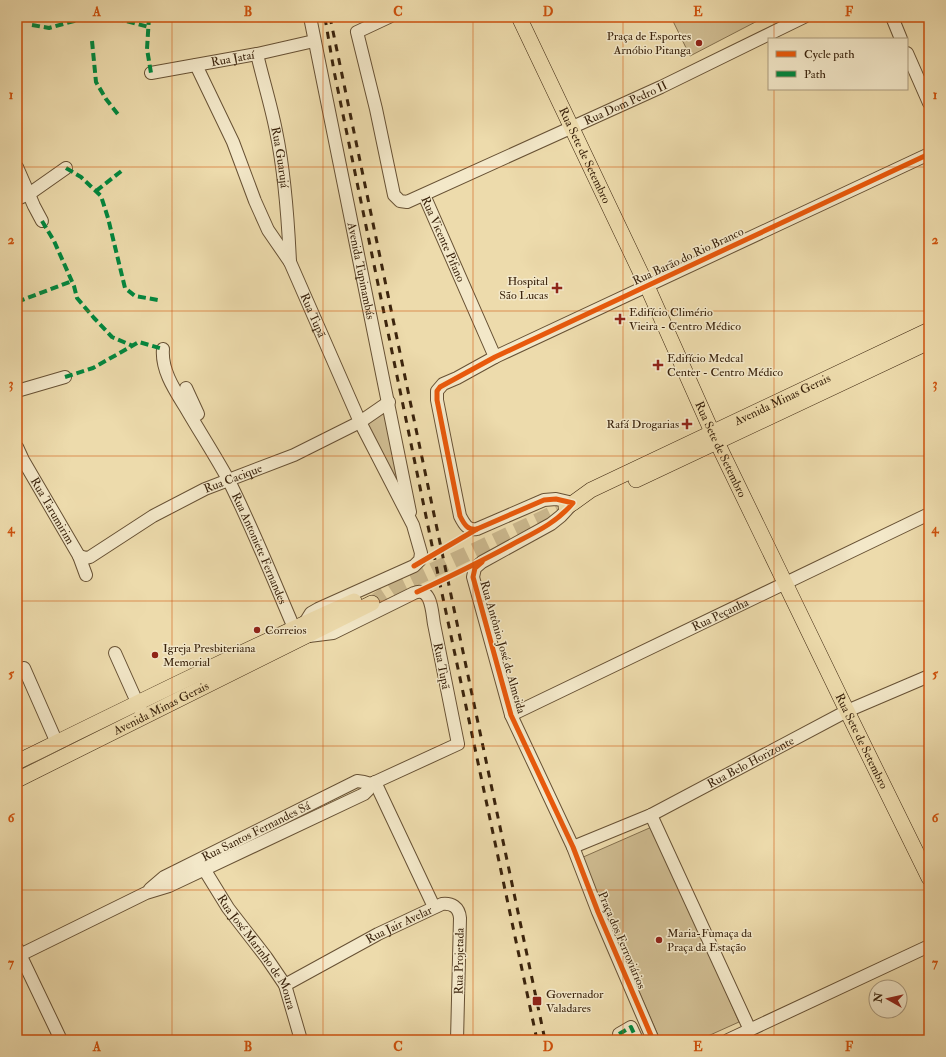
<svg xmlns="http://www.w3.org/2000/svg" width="946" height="1057" viewBox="0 0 946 1057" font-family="'IM FELL Double Pica',serif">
<rect width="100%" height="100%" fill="#eddbac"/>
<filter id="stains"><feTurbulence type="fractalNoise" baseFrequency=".005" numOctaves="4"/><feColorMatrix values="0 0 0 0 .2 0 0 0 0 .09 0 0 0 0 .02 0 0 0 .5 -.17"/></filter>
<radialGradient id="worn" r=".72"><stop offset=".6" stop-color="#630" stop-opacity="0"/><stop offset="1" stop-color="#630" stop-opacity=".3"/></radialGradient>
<!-- green -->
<g fill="#cfbc91" stroke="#84704e">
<polygon points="671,17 765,17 690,56"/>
<polygon points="388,411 408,511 364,424"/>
<polygon points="654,826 739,1022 699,1040 660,1040 581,858"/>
</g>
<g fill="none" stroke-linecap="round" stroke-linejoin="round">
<!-- major-tunnel -->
<polyline stroke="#c9b68c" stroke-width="15" stroke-dasharray="15 8" stroke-linecap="butt" points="372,603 395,588 566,507"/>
<defs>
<g id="minor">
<path id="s1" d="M310,17L410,512"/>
<path id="s2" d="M389,17L357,32L376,109L394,195L400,201L407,202L661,87L804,17"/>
<polyline points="892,17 901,39"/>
<polyline points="907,53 929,103"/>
<path id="s3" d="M257,54C263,80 271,105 276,131C285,174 288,218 290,262"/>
<path id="s4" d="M196,65L233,142L255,201L268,230L290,262L360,422L413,525L421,553L420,560L414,566L318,609L311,613L306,621"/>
<path id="s5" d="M151,73L257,54L314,41"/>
<polyline points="17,167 34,206 42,221"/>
<path id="s6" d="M424,195L495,357"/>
<polyline points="17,199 29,194 66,168"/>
<path id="s7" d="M163,349C161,371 176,392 187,410C201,434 216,457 229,481C253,529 273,579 294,628"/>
<polyline points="186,388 198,414"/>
<polyline points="17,391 65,377"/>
<path id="s8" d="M17,447L23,460L79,556L86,575"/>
<path id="s9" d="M79,556L86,558L90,557L153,516L205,489L294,455L360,422L389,402"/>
<polyline points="115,653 141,711"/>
<polyline points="24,668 57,743"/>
<path id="s10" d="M511,715L929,514"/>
<polyline points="375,782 434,907"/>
<polyline points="651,815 750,1030"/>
<path id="s11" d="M573,847L651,815L847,711L929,676"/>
<path id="s12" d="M204,869L228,908L266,957L285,985L301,1040"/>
<path id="s13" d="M150,889L164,877L357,781L364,782L371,784"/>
<polyline points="17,948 61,1040"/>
<path d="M20,955L146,893L169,886L364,794L368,790L371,784L458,744L434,624C432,613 432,586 414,593L333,633L309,636"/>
<path id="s14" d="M285,985L378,934L442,904C452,903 459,907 460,918L457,1040"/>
<polyline points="619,1034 631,1027 637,1040"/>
<path d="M653,1040L598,912L573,847L511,715L473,577L475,568L482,562L551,524L561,516L573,503L556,499L544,500L477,529C468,531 464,524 460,516L437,400V391L443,384L457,378L495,357L929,154"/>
<polyline points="728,1040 929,946"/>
</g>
<g id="major">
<path id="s15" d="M519,17L647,286L712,432L847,711L929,878"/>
<polyline points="636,480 929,342"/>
<path id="s16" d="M566,507L573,503L591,490L929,330"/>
<path d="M17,762C129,707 240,652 354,601"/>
<path id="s17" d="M17,780L372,603"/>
</g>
</defs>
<!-- minor casing -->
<use href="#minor" stroke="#675134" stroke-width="14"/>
<!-- major casing -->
<use href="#major" stroke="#3a230c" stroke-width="16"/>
<!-- minor -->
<use href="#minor" stroke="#f3e8c9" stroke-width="12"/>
<!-- major -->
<use href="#major" stroke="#eddbac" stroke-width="15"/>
<!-- rail -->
<g stroke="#3a230c" stroke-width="3" stroke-dasharray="7 7" stroke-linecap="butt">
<polyline points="330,17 409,396 545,1040"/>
<polyline points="325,18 334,71 440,584 537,1040"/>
</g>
<!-- quiet -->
<g stroke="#00873e" stroke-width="4" stroke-dasharray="8 4" stroke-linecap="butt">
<polyline points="116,17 122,20 149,27"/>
<polyline points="149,17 147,49 151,73"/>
<polyline points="32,25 49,28 74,21 77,17"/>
<polyline points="92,41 96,82 106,99 120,117"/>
<polyline points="66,168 81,177 101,196 108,218 125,288 135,296 158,300"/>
<polyline points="96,191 124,169"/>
<polyline points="42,221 54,241 74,286 77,298 94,318 112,337 133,346"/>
<polyline points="17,302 72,281"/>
<polyline points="65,377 93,368 139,342 163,349"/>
<polyline points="619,1034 631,1027 637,1040"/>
</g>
<defs>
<g id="cycleway">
<path d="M477,529C468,531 464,524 460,516L437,400V391L440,387L495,357L929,154"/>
<polyline points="482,562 475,568 473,577 511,715 573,847 598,912 653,1040"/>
<path d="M414,566L477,529L544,500L556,499L573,503C556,523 536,532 513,544C482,561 449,577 417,592"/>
</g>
</defs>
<!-- cycleway casing -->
<use href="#cycleway" stroke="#f3e8c9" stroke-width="8"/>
<!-- cycleway -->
<use href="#cycleway" stroke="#e8590c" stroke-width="5"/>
</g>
<!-- grid -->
<path fill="none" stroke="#ce510c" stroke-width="1" stroke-opacity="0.55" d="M172,17V1040M323,17V1040M473,17V1040M623,17V1040M774,17V39M774,89V1040M17,167H929M17,311H929M17,456H929M17,601H929M17,746H929M17,890H929"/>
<!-- markers -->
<g fill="#8f2418" stroke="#f3e8c9" stroke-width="1.5">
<circle cx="699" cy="43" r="4"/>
<path d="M555 282h4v4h4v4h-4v4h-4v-4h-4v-4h4z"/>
<path d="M618 313h4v4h4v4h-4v4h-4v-4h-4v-4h4z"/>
<path d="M656 359h4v4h4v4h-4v4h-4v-4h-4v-4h4z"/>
<path d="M685 418h4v4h4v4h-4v4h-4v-4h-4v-4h4z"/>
<circle cx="257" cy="630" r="4"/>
<circle cx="155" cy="655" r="4"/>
<circle cx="659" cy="940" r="4"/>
<rect x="532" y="996" width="10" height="10" rx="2"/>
</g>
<g text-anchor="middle" stroke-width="3" stroke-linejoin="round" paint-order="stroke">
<!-- poi labels -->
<g font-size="12" fill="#3a230c" stroke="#f3e8c9" text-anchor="start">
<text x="691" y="40" text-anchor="end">Praça de Esportes<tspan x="691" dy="14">Arnóbio Pitanga</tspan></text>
<text x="548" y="285" text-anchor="end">Hospital<tspan x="548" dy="14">São Lucas</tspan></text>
<text x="629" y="316">Edifício Climério<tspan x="629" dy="14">Vieira - Centro Médico</tspan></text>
<text x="667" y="362">Edifício Medcal<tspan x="667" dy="14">Center - Centro Médico</tspan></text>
<text x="679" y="428" text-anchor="end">Rafá Drogarias</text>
<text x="265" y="634">Correios</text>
<text x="163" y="652">Igreja Presbiteriana<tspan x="163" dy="14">Memorial</tspan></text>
<text x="667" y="937">Maria-Fumaça da<tspan x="667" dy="14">Praça da Estação</tspan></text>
<text x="546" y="998">Governador<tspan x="546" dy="14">Valadares</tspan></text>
</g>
<!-- street labels -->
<g font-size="12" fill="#3a230c" stroke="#f3e8c9">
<text dy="4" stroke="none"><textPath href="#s5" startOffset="83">Rua Jataí</textPath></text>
<text dy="4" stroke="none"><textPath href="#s2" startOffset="458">Rua Dom Pedro II</textPath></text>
<text dy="4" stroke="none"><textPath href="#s15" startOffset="153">Rua Sete de Setembro</textPath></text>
<text dy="4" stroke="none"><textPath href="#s3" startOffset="106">Rua Guarujá</textPath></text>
<text dy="4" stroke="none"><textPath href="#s6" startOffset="48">Rua Vicente Pifano</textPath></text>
<text transform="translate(688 256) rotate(-25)" y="4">Rua Barão do Rio Branco</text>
<text dy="4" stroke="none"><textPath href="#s1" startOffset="259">Avenida Tupinambás</textPath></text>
<text dy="4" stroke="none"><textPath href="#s4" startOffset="277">Rua Tupã</textPath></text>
<text dy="4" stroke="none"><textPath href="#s16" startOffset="242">Avenida Minas Gerais</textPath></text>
<text dy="4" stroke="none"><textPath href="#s15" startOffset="477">Rua Sete de Setembro</textPath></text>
<text dy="4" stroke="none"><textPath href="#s9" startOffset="175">Rua Cacique</textPath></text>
<text dy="4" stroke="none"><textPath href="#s8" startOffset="73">Rua Tarumirim</textPath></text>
<text dy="4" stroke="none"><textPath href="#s7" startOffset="223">Rua Antoniete Fernandes</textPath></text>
<text dy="4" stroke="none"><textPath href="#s10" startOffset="232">Rua Peçanha</textPath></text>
<text transform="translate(503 647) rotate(74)" y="4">Rua Antônio José de Almeida</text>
<text transform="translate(442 666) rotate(79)" y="4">Rua Tupã</text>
<text dy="4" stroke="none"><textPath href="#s17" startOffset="161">Avenida Minas Gerais</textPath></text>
<text dy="4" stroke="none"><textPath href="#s15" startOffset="801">Rua Sete de Setembro</textPath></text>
<text dy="4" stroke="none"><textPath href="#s11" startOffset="197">Rua Belo Horizonte</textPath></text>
<text dy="4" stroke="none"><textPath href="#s13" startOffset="121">Rua Santos Fernandes Sá</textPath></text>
<text dy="4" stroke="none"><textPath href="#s14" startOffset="129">Rua Jair Avelar</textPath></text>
<text transform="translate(622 940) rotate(67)" y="4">Praça dos Ferroviários</text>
<text dy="4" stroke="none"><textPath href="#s12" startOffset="99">Rua José Marinho de Moura</textPath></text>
<text transform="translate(459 961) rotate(-89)" y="4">Rua Projetada</text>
</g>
</g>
<!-- margin -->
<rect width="946" height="1057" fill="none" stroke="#eddbac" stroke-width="44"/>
<!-- legend -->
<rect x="768" y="38" width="140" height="52" fill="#f3e8c9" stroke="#a9997d"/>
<rect x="776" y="51" width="20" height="6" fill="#e8590c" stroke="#a9997d"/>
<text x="804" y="58" font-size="12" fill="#3a230c">Cycle path</text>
<rect x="776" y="71" width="20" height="6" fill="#00873e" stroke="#a9997d"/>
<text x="804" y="78" font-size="12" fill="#3a230c">Path</text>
<!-- north arrow -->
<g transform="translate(888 999) rotate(278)"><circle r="19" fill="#f3e8c9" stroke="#a9997d"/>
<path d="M0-3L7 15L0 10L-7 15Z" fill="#8f2418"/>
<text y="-6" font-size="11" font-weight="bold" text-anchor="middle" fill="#3a230c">N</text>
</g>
<rect x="22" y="22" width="902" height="1013" fill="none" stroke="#ce510c" stroke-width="1.5"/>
<g font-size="13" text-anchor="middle" font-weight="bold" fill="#ce510c">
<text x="97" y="16">A</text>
<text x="248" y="16">B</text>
<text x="398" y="16">C</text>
<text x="548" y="16">D</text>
<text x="698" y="16">E</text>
<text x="849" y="16">F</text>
<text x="11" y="99">1</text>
<text x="935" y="99">1</text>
<text x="11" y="244">2</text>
<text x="935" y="244">2</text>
<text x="11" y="388">3</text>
<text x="935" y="388">3</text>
<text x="11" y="533">4</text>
<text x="935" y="533">4</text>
<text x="11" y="678">5</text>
<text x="935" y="678">5</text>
<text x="11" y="822">6</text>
<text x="935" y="822">6</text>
<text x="11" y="967">7</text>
<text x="935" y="967">7</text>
<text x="97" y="1051">A</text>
<text x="248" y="1051">B</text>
<text x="398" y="1051">C</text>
<text x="548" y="1051">D</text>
<text x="698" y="1051">E</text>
<text x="849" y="1051">F</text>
</g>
<rect width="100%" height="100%" filter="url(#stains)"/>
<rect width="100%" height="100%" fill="url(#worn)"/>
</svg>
